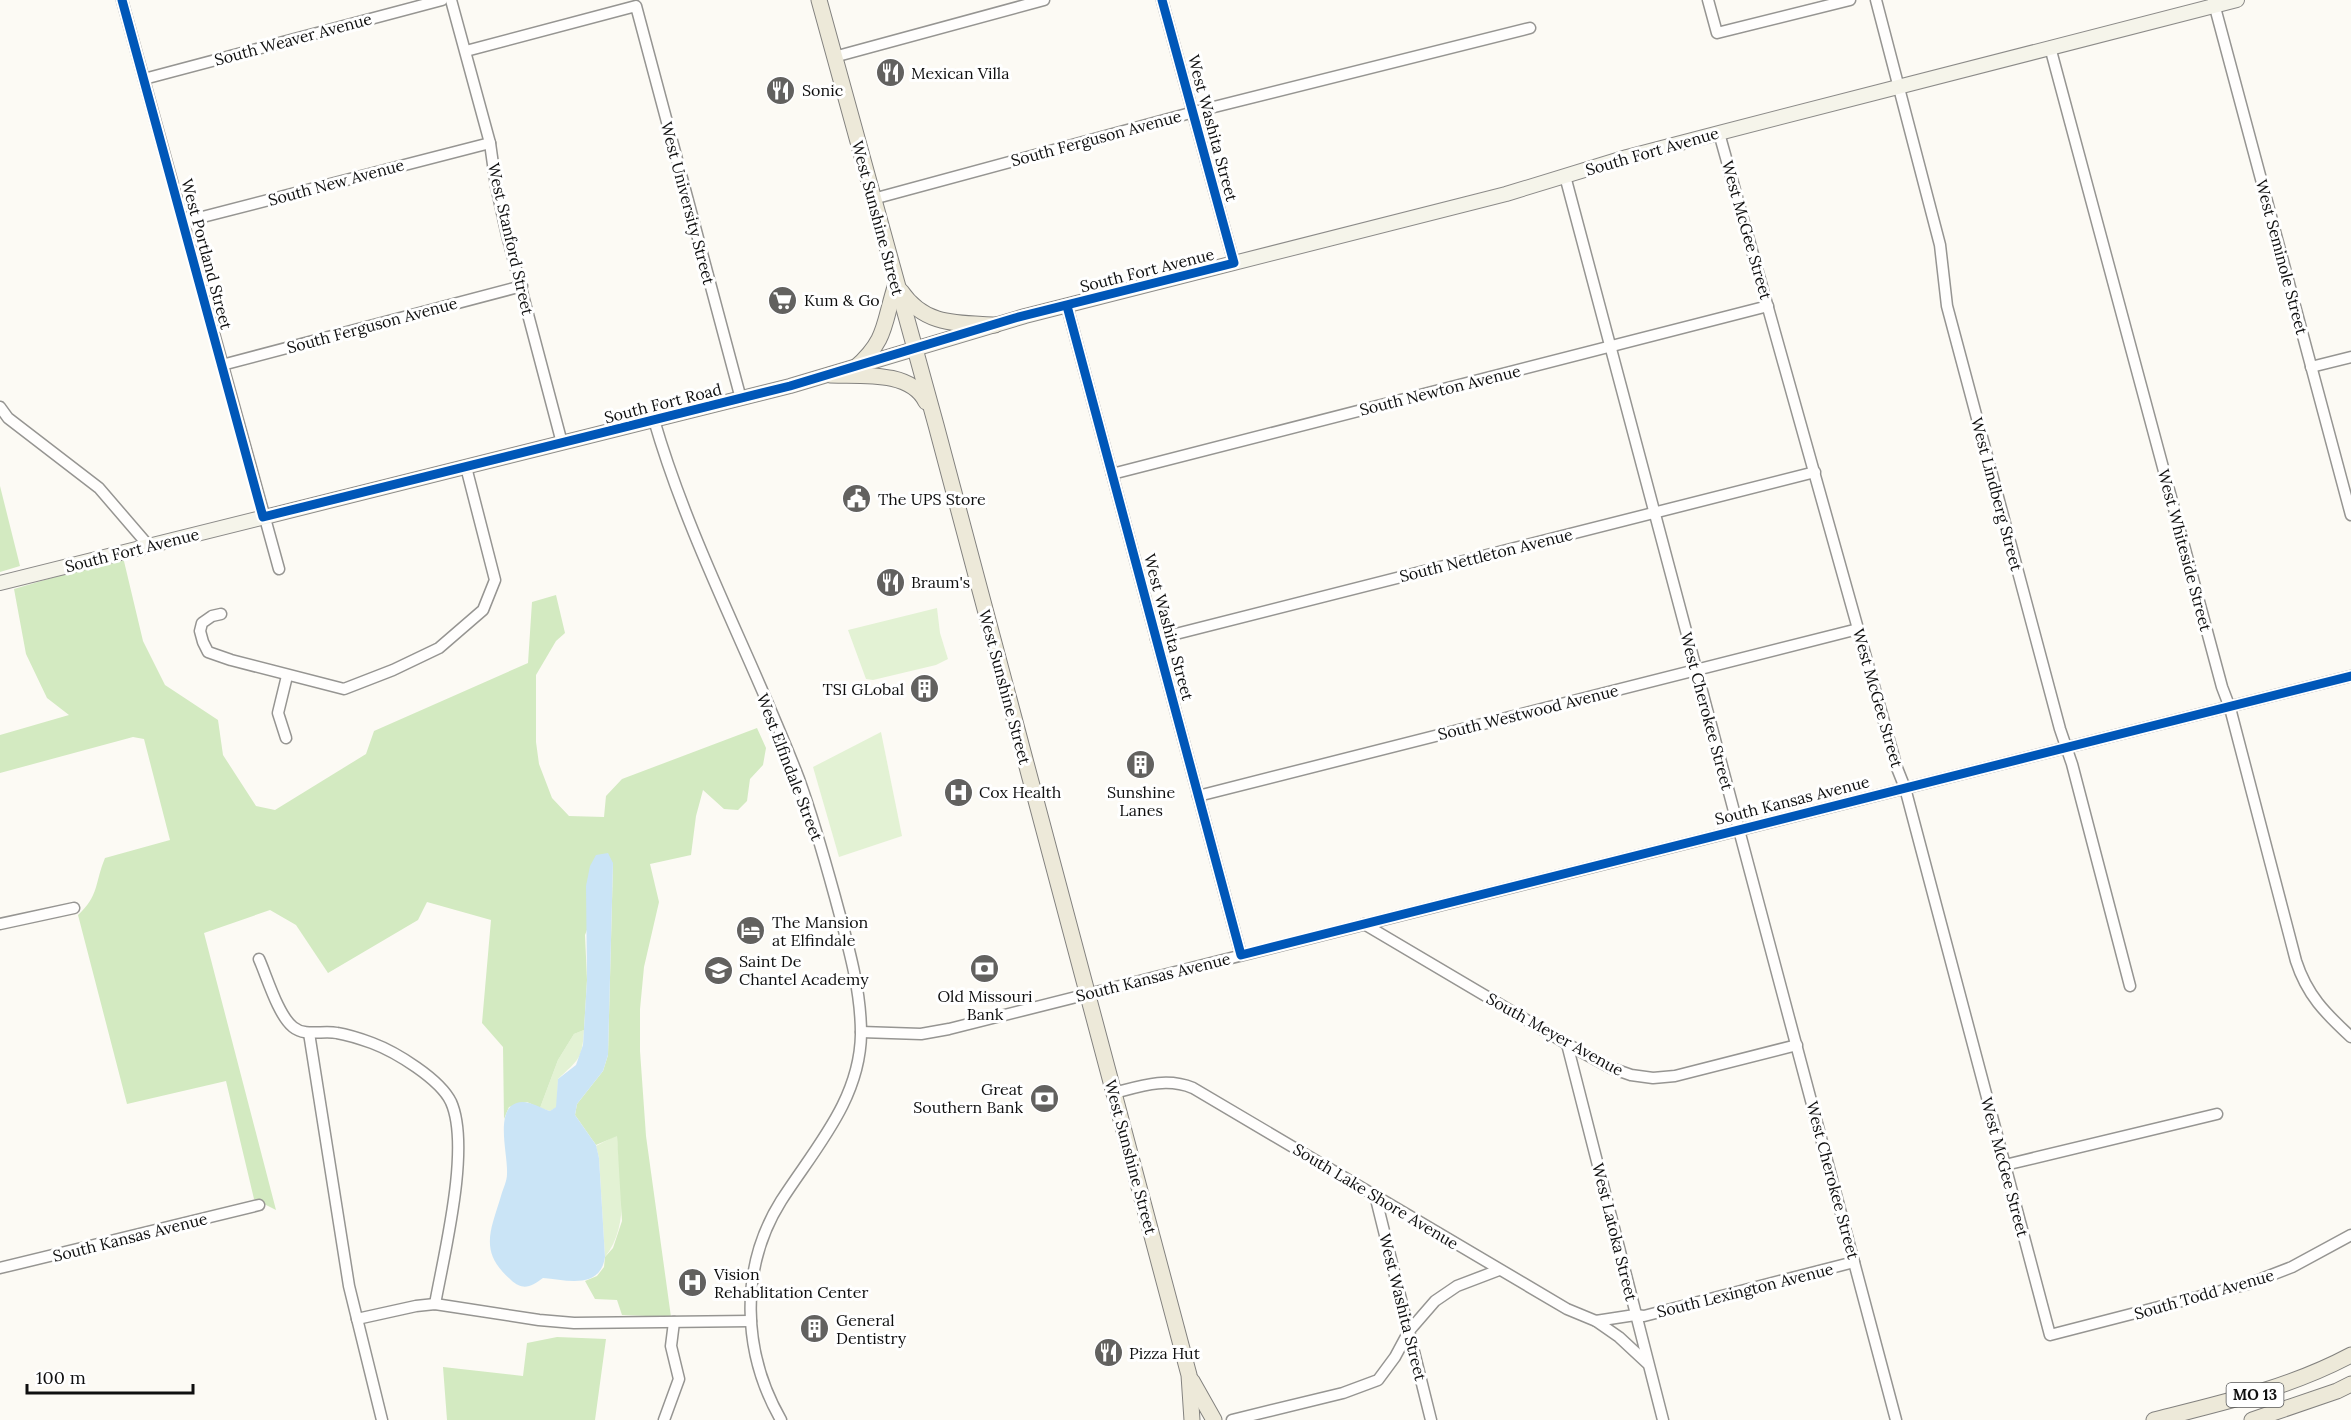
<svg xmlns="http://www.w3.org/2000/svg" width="2351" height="1420" viewBox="0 0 2351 1420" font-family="Lora,serif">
<rect width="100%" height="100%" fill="#fcfaf4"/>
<!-- green -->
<g fill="#e3f2d4">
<polygon points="937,608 940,633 948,659 936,665 873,680 866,679 848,630"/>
<polygon points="881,732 902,836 839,857 813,767"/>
<path d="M584,1030C582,1060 579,1059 558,1079L557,1107L550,1111L540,1108L558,1060L574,1034Z"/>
<path d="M617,1135C619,1175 632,1223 605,1257L599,1158L596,1146Z"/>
</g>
<!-- forest -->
<g fill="#d3eac1">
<polygon points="0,486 20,566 0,572"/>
<path d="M123,557L143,641L165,685L218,720L223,755L256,806L275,810L366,754L374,731L528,663L532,602L556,595L565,633L556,641L536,675V742L539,764L552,798L569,816L604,817L606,796L622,779L757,728L766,748L763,765L750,779L747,801L738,810L724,809L703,790L696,816L691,855L650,864L659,902L644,967L640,1009V1051L646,1136L671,1317L622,1315L617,1300L595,1299L585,1281L597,1276L604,1267L605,1257L613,1248L622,1221L617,1136L596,1145L575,1115L577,1104L603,1071L608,1055L613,863L585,935L587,980L584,1030L574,1034L558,1060L540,1108L527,1102L509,1107L504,1119L503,1047L482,1023L491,920L427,902L418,920L328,973L296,925L270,910L204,933L276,1210L254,1199L226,1081L127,1104L78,915C99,896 95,882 105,858L170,840L144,739L133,737L0,773V735L69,715L47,698L26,654L14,589Z"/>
<polygon points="557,1337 606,1339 595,1420 447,1420 443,1367 523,1376 527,1343"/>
</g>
<!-- water -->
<path fill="#cae4f6" d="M608,853L613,863L608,1055L603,1071L577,1104L575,1115L596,1145L599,1158L605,1257C600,1290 567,1280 543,1278C531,1287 523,1291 511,1280C479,1252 490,1232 501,1196C503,1189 507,1181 507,1174C508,1156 497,1119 511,1106C523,1096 538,1107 550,1111L556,1107L558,1079L576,1065L583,1045L587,980L586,886L590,866L596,855Z"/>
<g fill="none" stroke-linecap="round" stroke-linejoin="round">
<defs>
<g id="street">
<polyline points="122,0 279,569"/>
<polyline points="451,0 490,143 496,186 507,235 562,443"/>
<polyline points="1162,0 1234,263"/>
<polyline points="1708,0 1717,33 1850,0"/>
<polyline points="1876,0 1940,245 1947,306 2060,729 2072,764 2130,986"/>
<polyline points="2213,0 2351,515"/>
<path d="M2050,47L2222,687L2230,708L2296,961C2307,995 2325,1013 2351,1037"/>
<polyline points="466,51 636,6 741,399"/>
<polyline points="834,57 1044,0"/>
<polyline points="144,79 442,0"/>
<polyline points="1719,133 1897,768 1905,788 2050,1335 2248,1284 2292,1267 2351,1235"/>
<polyline points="1565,176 1896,1420"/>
<polyline points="873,199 1194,112 1530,28"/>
<polyline points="183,222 490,143"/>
<polyline points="1067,306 1241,955"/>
<polyline points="222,365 522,286"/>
<polyline points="2311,367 2351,357"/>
<polyline points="0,407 8,418 99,488 148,545"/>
<path d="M654,420C690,544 753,659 799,779C813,818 824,857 835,897C847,942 861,987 861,1034C860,1100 815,1148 781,1201C739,1268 742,1352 781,1420"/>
<polyline points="1112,474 1768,306"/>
<polyline points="221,614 212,616 202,623 200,631 203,642 208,652 231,660 344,689 393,670 439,648 483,610 495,580 466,467"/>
<polyline points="1156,639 1815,472"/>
<polyline points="286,738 278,713 287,676"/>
<polyline points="1198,796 1858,629"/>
<polyline points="0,924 74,908"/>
<polyline points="1364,924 1567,1044 1611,1068 1631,1075 1653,1078 1675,1076 1797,1045"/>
<path d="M259,959C267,977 278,1015 293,1027C305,1037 323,1030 337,1033C349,1035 361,1039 372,1043C396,1052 440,1079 451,1102C471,1147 444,1254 435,1304"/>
<polyline points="861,1032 921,1034 949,1029 2351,676"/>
<polyline points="309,1033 349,1286 382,1420"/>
<polyline points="1567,1044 1663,1420"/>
<path d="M1114,1093C1141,1086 1166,1077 1193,1088L1567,1309L1596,1321L1635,1315L1644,1316L1854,1262"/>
<polyline points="2005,1165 2217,1114"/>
<polyline points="1375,1195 1431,1420"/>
<polyline points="0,1268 259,1205"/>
<polyline points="357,1319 416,1306 435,1304 539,1320 574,1323 751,1321"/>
<polyline points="1596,1321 1619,1337 1647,1363"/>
<polyline points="664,1420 679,1379 671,1346 674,1322"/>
<polyline points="1232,1420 1343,1393 1378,1380 1395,1357 1409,1331 1435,1301 1457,1286 1499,1270"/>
</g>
<polyline id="secondary" points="0,583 790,386 1025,316 1506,194 1627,157 1719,133 2237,0"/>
<g id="primary">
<polyline points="819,0 936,425 1189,1375 1192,1420"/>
<path d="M901,291C925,326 956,323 995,325"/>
<path d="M855,368C888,339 883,323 896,284"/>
<path d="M830,375C860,376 911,370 926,402"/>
<polyline points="1192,1381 1214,1420"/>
<path d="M2154,1420C2222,1403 2289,1388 2351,1355"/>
<polyline points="2252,1420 2337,1391 2351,1384"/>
</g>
</defs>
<!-- street casing -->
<use href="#street" stroke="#969592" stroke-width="13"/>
<!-- secondary casing -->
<use href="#secondary" stroke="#8c8b89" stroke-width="16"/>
<!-- primary casing -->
<use href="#primary" stroke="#83827f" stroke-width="17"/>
<!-- street -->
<use href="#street" stroke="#fffefd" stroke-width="10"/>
<!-- secondary -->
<use href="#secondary" stroke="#f5f4ea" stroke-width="14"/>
<!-- primary -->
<use href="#primary" stroke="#ede9d9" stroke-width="15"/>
<defs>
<g id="cycleway">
<polyline points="122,0 263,517 790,386 1015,318 1234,263 1162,0"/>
<polyline points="1067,306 1241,955 2351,676"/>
</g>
</defs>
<!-- cycleway casing -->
<use href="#cycleway" stroke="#fff" stroke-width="13"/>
<!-- cycleway -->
<use href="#cycleway" stroke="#0057b8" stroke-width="9"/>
</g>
<!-- icons -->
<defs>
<symbol id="restaurant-disc" viewBox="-11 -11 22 22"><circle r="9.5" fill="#62615f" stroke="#fff"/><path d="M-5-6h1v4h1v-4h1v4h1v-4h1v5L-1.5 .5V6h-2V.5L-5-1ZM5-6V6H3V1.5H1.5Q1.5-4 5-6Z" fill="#fff"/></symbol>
<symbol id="supermarket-disc" viewBox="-11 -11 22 22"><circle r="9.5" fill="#62615f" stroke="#fff"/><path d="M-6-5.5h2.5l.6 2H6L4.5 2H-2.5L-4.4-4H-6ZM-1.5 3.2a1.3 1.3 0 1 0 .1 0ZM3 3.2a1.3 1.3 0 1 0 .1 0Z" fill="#fff"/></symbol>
<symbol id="civic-disc" viewBox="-11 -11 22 22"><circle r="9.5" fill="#62615f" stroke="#fff"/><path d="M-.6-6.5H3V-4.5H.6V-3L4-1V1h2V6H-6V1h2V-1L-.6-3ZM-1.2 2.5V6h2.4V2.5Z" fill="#fff"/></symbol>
<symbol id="building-disc" viewBox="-11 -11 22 22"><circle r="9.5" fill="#62615f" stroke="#fff"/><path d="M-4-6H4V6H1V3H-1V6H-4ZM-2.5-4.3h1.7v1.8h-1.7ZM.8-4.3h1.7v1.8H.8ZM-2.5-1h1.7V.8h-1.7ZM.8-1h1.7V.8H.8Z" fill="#fff"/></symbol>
<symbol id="hospital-disc" viewBox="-11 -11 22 22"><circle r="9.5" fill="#62615f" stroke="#fff"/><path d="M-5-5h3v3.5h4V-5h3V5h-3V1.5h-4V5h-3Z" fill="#fff"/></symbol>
<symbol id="hotel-disc" viewBox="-11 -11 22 22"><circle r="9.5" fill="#62615f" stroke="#fff"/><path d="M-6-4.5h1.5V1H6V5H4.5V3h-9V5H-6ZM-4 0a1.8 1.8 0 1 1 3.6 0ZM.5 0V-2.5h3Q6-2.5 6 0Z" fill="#fff"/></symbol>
<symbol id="bank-disc" viewBox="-11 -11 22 22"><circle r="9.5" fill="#62615f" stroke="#fff"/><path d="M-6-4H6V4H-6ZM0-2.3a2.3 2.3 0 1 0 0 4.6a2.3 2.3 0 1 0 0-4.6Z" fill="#fff"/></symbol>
<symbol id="school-disc" viewBox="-11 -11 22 22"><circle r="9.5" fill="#62615f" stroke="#fff"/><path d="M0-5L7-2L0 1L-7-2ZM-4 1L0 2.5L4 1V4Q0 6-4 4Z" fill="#fff"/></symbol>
</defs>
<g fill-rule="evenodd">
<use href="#restaurant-disc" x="874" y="56" width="33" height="33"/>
<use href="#restaurant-disc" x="764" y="74" width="33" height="33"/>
<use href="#supermarket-disc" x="766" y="284" width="33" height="33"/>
<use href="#civic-disc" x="840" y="482" width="33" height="33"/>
<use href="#restaurant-disc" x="874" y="566" width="33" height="33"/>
<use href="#building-disc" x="908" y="672" width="33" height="33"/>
<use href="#building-disc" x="1124" y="748" width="33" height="33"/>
<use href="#hospital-disc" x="942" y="776" width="33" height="33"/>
<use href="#hotel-disc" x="734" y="914" width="33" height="33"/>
<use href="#bank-disc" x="968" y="952" width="33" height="33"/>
<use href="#school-disc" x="702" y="954" width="33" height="33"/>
<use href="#bank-disc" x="1028" y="1082" width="33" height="33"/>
<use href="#hospital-disc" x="676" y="1266" width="33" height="33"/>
<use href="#building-disc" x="798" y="1312" width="33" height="33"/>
<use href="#restaurant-disc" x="1092" y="1336" width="33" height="33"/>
</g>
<g text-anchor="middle" stroke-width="6" stroke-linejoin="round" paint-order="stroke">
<!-- shield labels -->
<rect fill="#fff" stroke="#575757" stroke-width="1.5" x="2226.5" y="1383" width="57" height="24" rx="4.5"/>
<g font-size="15" font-weight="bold" fill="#0f0f0f">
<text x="2255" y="1400">MO 13</text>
</g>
<!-- street labels -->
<g font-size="16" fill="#0f0f0f" stroke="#fff">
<text transform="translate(293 39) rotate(-15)" y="6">South Weaver Avenue</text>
<text transform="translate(1213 128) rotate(75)" y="6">West Washita Street</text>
<text transform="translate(1096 138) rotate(-15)" y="6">South Ferguson Avenue</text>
<text transform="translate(1652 151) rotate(-16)" y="6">South Fort Avenue</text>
<text transform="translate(336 182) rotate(-15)" y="6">South New Avenue</text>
<text transform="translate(688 203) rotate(75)" y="6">West University Street</text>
<text transform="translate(878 218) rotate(75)" y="6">West Sunshine Street</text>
<text transform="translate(1747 230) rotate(74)" y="6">West McGee Street</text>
<text transform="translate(511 239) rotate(77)" y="6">West Stanford Street</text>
<text transform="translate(207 254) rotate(75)" y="6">West Portland Street</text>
<text transform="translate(2282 257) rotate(75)" y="6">West Seminole Street</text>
<text transform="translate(1147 270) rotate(-14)" y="6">South Fort Avenue</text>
<text transform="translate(372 325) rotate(-15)" y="6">South Ferguson Avenue</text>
<text transform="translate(1440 390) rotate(-14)" y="6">South Newton Avenue</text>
<text transform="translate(663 403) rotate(-14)" y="6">South Fort Road</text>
<text transform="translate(1997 494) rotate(75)" y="6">West Lindberg Street</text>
<text transform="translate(132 550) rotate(-14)" y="6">South Fort Avenue</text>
<text transform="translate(2185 550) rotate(75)" y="6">West Whiteside Street</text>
<text transform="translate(1486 555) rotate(-14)" y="6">South Nettleton Avenue</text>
<text transform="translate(1169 627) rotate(75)" y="6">West Washita Street</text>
<text transform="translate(1005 687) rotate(75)" y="6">West Sunshine Street</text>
<text transform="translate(1878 698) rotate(74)" y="6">West McGee Street</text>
<text transform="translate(1707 711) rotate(75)" y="6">West Cherokee Street</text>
<text transform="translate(1528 712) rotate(-14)" y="6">South Westwood Avenue</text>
<text transform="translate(790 767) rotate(69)" y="6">West Elfindale Street</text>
<text transform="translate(1792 800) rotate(-14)" y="6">South Kansas Avenue</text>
<text transform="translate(1153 977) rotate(-14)" y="6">South Kansas Avenue</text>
<text transform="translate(1555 1034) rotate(29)" y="6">South Meyer Avenue</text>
<text transform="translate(1131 1157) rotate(75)" y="6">West Sunshine Street</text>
<text transform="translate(2005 1167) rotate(75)" y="6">West McGee Street</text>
<text transform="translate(1833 1180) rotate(75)" y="6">West Cherokee Street</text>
<text transform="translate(1376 1196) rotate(31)" y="6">South Lake Shore Avenue</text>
<text transform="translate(1615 1232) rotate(76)" y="6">West Latoka Street</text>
<text transform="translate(130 1237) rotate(-14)" y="6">South Kansas Avenue</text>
<text transform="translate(1745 1290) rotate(-14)" y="6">South Lexington Avenue</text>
<text transform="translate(2204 1294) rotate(-16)" y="6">South Todd Avenue</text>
<text transform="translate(1403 1307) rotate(76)" y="6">West Washita Street</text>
</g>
<!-- poi labels -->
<g font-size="16" fill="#0f0f0f" stroke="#fff" text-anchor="start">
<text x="911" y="79">Mexican Villa</text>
<text x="802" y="96">Sonic</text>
<text x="804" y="306">Kum &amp; Go</text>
<text x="878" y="505">The UPS Store</text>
<text x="911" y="588">Braum's</text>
<text x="904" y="695" text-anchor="end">TSI GLobal</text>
<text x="979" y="798">Cox Health</text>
<text x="1141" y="798" text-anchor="middle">Sunshine<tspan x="1141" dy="18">Lanes</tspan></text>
<text x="772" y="928">The Mansion<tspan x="772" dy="18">at Elfindale</tspan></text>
<text x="739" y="967">Saint De<tspan x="739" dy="18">Chantel Academy</tspan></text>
<text x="985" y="1002" text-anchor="middle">Old Missouri<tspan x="985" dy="18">Bank</tspan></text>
<text x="1023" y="1095" text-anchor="end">Great<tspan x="1023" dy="18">Southern Bank</tspan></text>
<text x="714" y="1280">Vision<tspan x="714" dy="18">Rehablitation Center</tspan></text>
<text x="836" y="1326">General<tspan x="836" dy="18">Dentistry</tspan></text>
<text x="1129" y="1359">Pizza Hut</text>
</g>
</g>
<!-- scale -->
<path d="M27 1384v9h166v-9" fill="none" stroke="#0f0f0f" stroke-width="3"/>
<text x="36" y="1384" font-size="18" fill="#0f0f0f" stroke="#ffffff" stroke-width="4.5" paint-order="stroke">100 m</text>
</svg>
